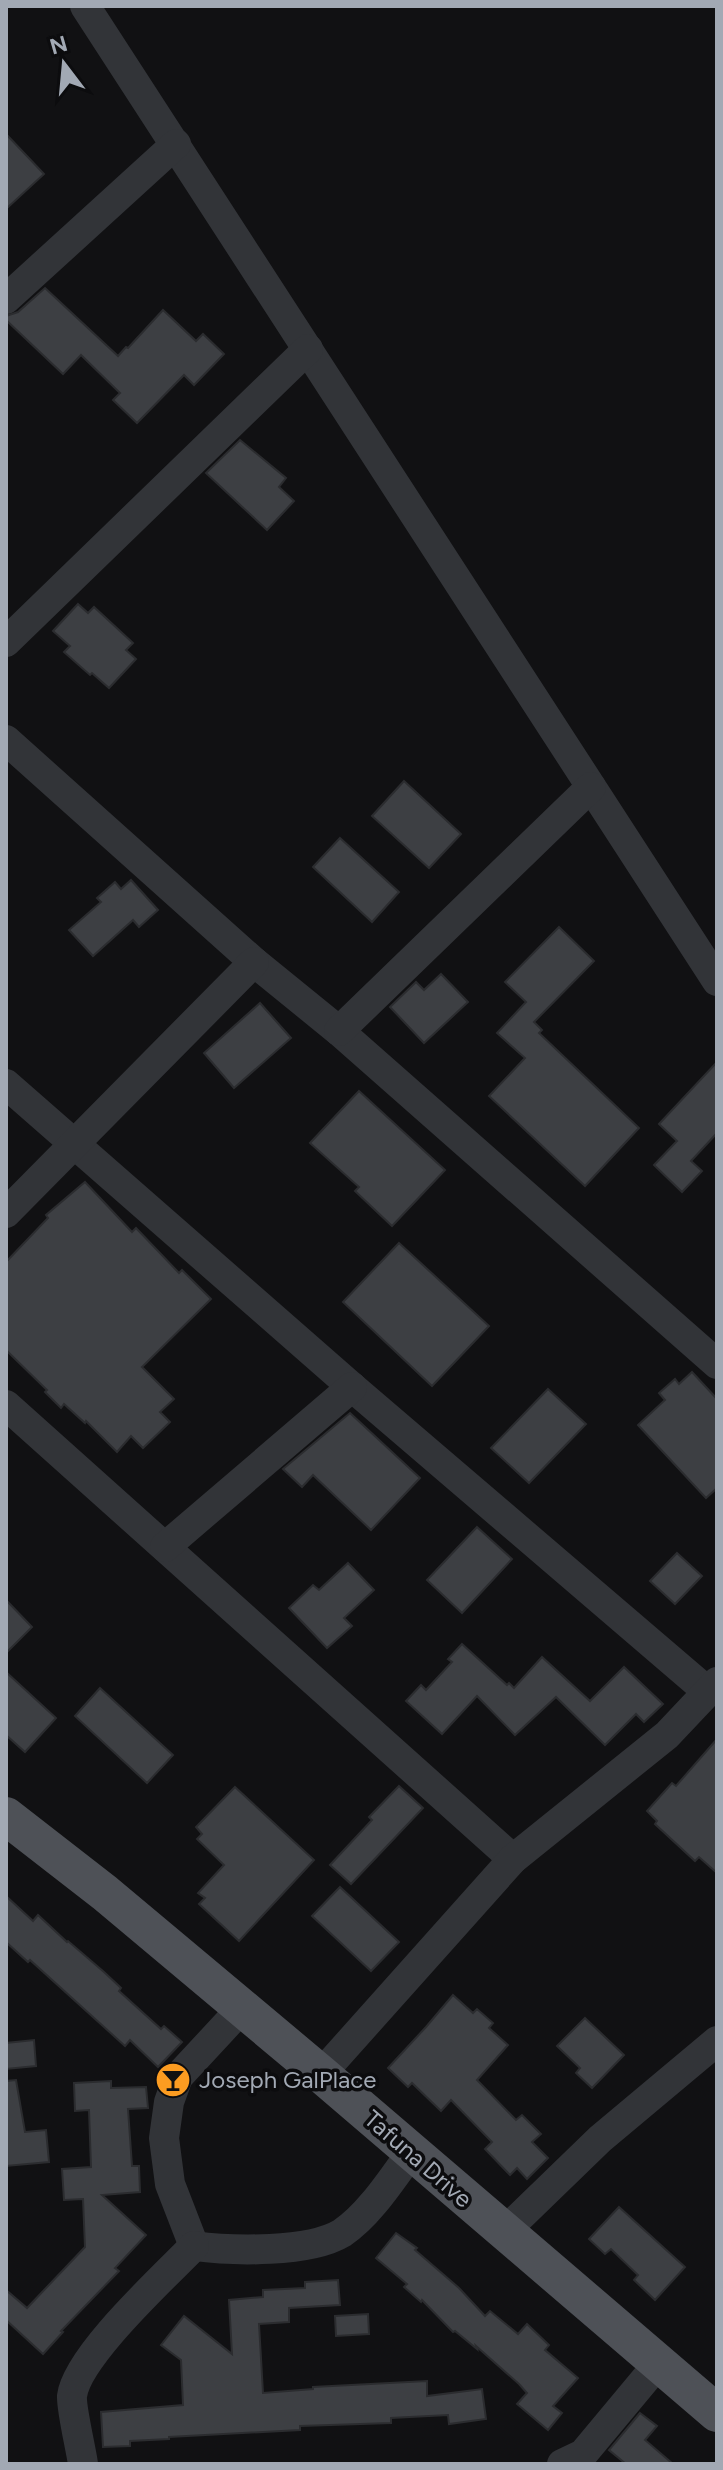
<svg xmlns="http://www.w3.org/2000/svg" width="723" height="2470" viewBox="0 0 723 2470" font-family="Figtree,sans-serif">
<rect width="100%" height="100%" fill="#111113"/>
<!-- building -->
<g fill="#3d3f43" stroke="#2b2c2f" stroke-width="2">
<polygon points="6,134 44,174 6,209"/>
<polygon points="45,288 118,356 126,347 128,348 163,310 196,341 203,334 224,354 194,385 184,375 137,423 113,400 120,393 81,355 63,374 6,320 6,316 18,312"/>
<polygon points="240,440 286,478 279,487 294,501 267,530 206,473"/>
<polygon points="78,604 88,613 94,607 133,643 126,650 136,659 109,688 92,673 90,675 64,652 70,646 53,631"/>
<polygon points="404,781 461,834 429,868 372,816"/>
<polygon points="340,838 399,892 372,922 313,867"/>
<polygon points="131,880 158,910 139,927 133,920 93,956 69,930 101,902 97,898 115,882 121,889"/>
<polygon points="559,927 594,961 534,1022 542,1030 539,1033 639,1128 585,1186 489,1096 525,1058 497,1033 526,1002 505,982"/>
<polygon points="441,974 468,1002 424,1043 390,1007 416,982 424,990"/>
<polygon points="260,1003 291,1038 234,1088 204,1053"/>
<polygon points="717,1062 717,1133 691,1161 702,1171 682,1192 654,1165 677,1141 659,1124"/>
<polygon points="359,1091 445,1170 392,1226 355,1191 359,1187 310,1143"/>
<polygon points="85,1182 132,1232 136,1228 179,1273 182,1270 211,1299 142,1367 174,1399 160,1412 170,1422 143,1448 131,1436 117,1452 86,1421 85,1423 64,1404 61,1408 45,1392 47,1390 6,1350 6,1262 48,1218 46,1215"/>
<polygon points="399,1243 489,1326 432,1386 343,1302"/>
<polygon points="692,1372 717,1399 717,1488 706,1498 638,1425 665,1400 659,1393 675,1379 679,1384"/>
<polygon points="548,1389 586,1424 529,1483 491,1448"/>
<polygon points="350,1413 420,1478 371,1530 313,1475 302,1487 283,1469"/>
<polygon points="477,1527 512,1559 462,1613 427,1580"/>
<polygon points="677,1553 702,1576 675,1604 650,1581"/>
<polygon points="348,1563 374,1590 344,1618 352,1626 327,1648 289,1608 313,1585 319,1590"/>
<polygon points="6,1600 32,1627 6,1653"/>
<polygon points="462,1644 507,1685 509,1683 514,1688 542,1657 590,1701 624,1667 663,1704 644,1722 636,1714 605,1745 556,1697 515,1735 477,1696 442,1734 406,1701 421,1685 426,1690 452,1662 448,1659"/>
<polygon points="6,1672 56,1718 25,1752 6,1735"/>
<polygon points="100,1688 173,1755 147,1783 75,1716"/>
<polygon points="717,1739 717,1873 699,1857 695,1861 655,1824 657,1821 647,1811 672,1783 676,1786"/>
<polygon points="399,1786 423,1808 351,1884 330,1865 372,1820 369,1817"/>
<polygon points="235,1787 314,1860 239,1941 199,1904 205,1898 198,1893 224,1865 197,1839 202,1834 196,1827"/>
<polygon points="340,1887 399,1942 371,1971 312,1916"/>
<polygon points="6,1896 33,1921 38,1915 67,1942 68,1941 104,1972 121,1988 119,1991 161,2029 164,2026 182,2042 158,2067 130,2040 125,2046 30,1960 28,1962 6,1942"/>
<polygon points="453,1995 473,2013 477,2009 493,2023 489,2028 508,2045 477,2080 516,2120 522,2115 541,2134 532,2142 548,2158 527,2179 517,2168 510,2175 485,2149 492,2142 451,2100 441,2111 412,2083 408,2087 388,2068 426,2027"/>
<polygon points="585,2018 624,2055 592,2088 576,2073 580,2068 557,2046"/>
<polygon points="34,2040 36,2066 6,2069 6,2043"/>
<polygon points="16,2080 25,2132 46,2130 49,2162 6,2166 6,2081"/>
<polygon points="111,2081 111,2088 146,2087 148,2108 128,2109 132,2166 139,2166 140,2192 102,2195 146,2235 115,2268 119,2271 61,2331 63,2332 43,2354 6,2320 6,2290 27,2308 85,2247 83,2199 64,2200 62,2169 91,2167 89,2110 75,2111 74,2083"/>
<polygon points="619,2207 685,2267 655,2300 634,2280 638,2275 611,2249 605,2254 589,2239"/>
<polygon points="396,2233 417,2248 415,2250 459,2288 485,2316 490,2311 518,2334 527,2324 549,2345 545,2350 578,2378 553,2406 562,2413 548,2430 517,2404 527,2393 519,2384 476,2346 477,2349 455,2331 453,2332 422,2300 421,2302 404,2287 407,2284 376,2258"/>
<polygon points="338,2280 340,2305 289,2308 289,2322 259,2324 263,2393 313,2389 313,2387 427,2381 427,2396 482,2389 486,2419 449,2424 448,2415 391,2418 391,2423 300,2426 300,2430 169,2437 169,2439 130,2441 130,2446 103,2447 101,2412 183,2405 181,2360 161,2345 184,2316 232,2354 229,2300 263,2297 263,2290 305,2288 305,2282"/>
<polygon points="368,2314 369,2334 336,2336 335,2316"/>
<polygon points="640,2413 657,2426 645,2440 673,2464 626,2464 609,2450"/>
</g>
<g fill="none" stroke-linecap="round" stroke-linejoin="round">
<!-- minor -->
<g stroke="#323438" stroke-width="30">
<polyline points="85,6 717,981"/>
<polyline points="6,299 176,144"/>
<polyline points="6,642 308,349"/>
<polyline points="6,740 254,962 339,1031 717,1364"/>
<polyline points="339,1031 591,787"/>
<polyline points="6,1084 352,1387 707,1691"/>
<polyline points="6,1213 254,962"/>
<polyline points="6,1405 513,1859"/>
<polyline points="165,1547 352,1387"/>
<polyline points="321,2074 513,1859 667,1735 717,1682"/>
<polyline points="503,2233 600,2139 717,2041"/>
<polyline points="194,2246 170,2184 164,2138 169,2102 178,2077 242,2008"/>
<path d="M194,2246C232,2251 309,2253 342,2233C369,2215 392,2179 411,2153"/>
<path d="M83,2464C81,2449 71,2408 72,2396C77,2356 165,2276 194,2246"/>
<polyline points="562,2464 583,2454 658,2364"/>
</g>
<!-- major -->
<polyline stroke="#4e5157" stroke-width="38" points="6,1816 105,1893 321,2074 717,2413"/>
</g>
<!-- icons -->
<defs>
<symbol id="bar-disc" viewBox="-11 -11 22 22"><circle r="9.5" fill="#fc9c21" stroke="#0c0c0e"/><path d="M-6-5H6L.8 .8V4.5H3.5V6h-7V4.5H-.8V.8Z" fill="#111"/></symbol>
</defs>
<g fill-rule="evenodd">
<use href="#bar-disc" x="153" y="2060" width="40" height="40"/>
</g>
<g text-anchor="middle" stroke-width="7" stroke-linejoin="round" paint-order="stroke">
<!-- poi labels -->
<g font-size="24" fill="#a2a9b4" stroke="#0c0c0e" text-anchor="start">
<text x="199" y="2088">Joseph GalPlace</text>
</g>
<!-- street labels -->
<g font-size="24" fill="#a2a9b4" stroke="#0c0c0e">
<text transform="translate(418 2159) rotate(41)" y="8">Tafuna Drive</text>
</g>
</g>
<!-- border -->
<rect width="723" height="2470" fill="none" stroke="#a2a9b4" stroke-width="16"/>
<!-- north arrow -->
<g transform="translate(64 64) rotate(344)" stroke="#0c0c0e" stroke-width="6" paint-order="stroke">
<path d="M0-6L14 30L0 20L-14 30Z" fill="#a2a9b4"/>
<text y="-12" font-size="22" font-weight="bold" text-anchor="middle" fill="#a2a9b4">N</text>
</g>
</svg>
